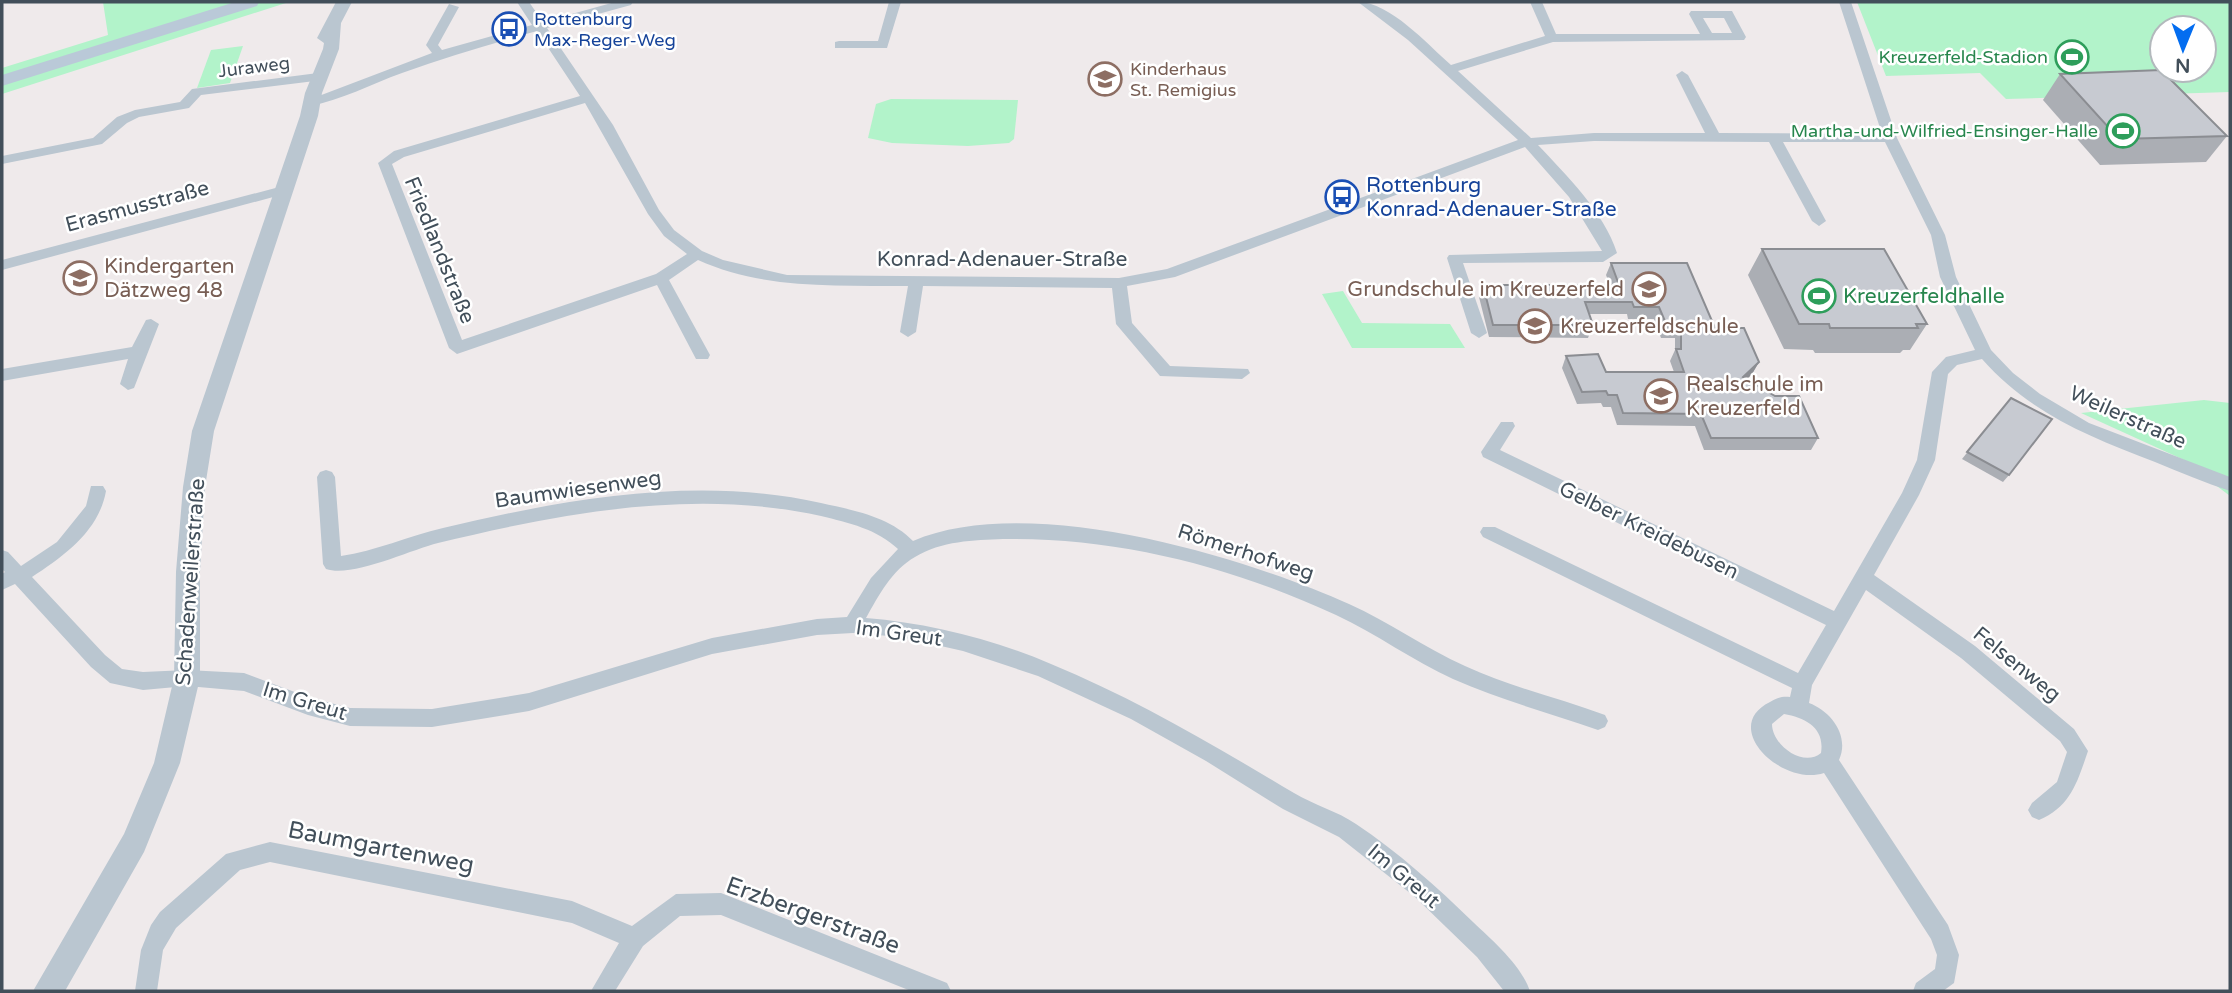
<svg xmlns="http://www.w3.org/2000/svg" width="2232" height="993" viewBox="0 0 2232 993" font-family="'Varela Round',sans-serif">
<rect width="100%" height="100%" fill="#efeaeb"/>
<!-- green -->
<g fill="#b2f3ca" fill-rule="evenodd">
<polygon points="103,2 289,2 2,94 2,68 108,35"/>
<path d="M1857,2H2230V92L2006,99L1980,73L1886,76ZM2162,28H2204V70H2162Z"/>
<polygon points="243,46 230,83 197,88 211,50"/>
<polygon points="891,99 1018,100 1014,139 1009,143 968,146 892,143 868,138 876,104"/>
<polygon points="1343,291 1362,323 1450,324 1465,348 1352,348 1322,294"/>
<polygon points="2204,400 2230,403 2230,496 2209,480 2206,470 2081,413"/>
</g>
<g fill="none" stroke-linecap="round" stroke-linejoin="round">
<!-- minor -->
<g fill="#bac6d0" fill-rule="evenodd">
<path d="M517,2H529L543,22L615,2H633L631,5L547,28L613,125L659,210L674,230L702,251L723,260L787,275L1119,278L1167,269L1518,140L1408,40L1358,2C1390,2 1427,44 1451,65L1545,36L1530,2H1542L1556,34H1700L1689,14L1691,11H1732L1746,37L1744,40L1553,42L1458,71L1531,138L1594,133H1705L1676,75L1682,71L1688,75L1719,133L1882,134L1839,2H1851L1897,138L1945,235L1956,277L1991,350L2013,373L2040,394L2089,423L2230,477V491C2205,483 2180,472 2155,462C2088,436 2031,414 1982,359L1957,365L1948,374L1935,460L1919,495L1874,575L1975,646L2074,729L2088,751C2078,780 2071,807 2039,820L2032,817L2028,810L2032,803L2057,782L2067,752L2060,741L1961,658L1866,590L1812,685L1809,703C1831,711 1850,736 1839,760L1948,925L1959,955L1954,983L1943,991H1913L1916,983L1935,969L1937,955L1931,939L1824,773C1782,787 1719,727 1770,702C1777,698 1782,696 1790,697L1792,688L1483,537L1480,532L1483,527H1495L1798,673L1826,625L1483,457L1481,452L1501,422H1513L1515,426L1500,450L1834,611L1902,493L1917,460L1932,372L1946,357L1975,350L1940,277L1931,235L1885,142H1783L1826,221L1819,226L1812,221L1769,142L1594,141L1538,145C1567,176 1604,212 1617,253L1603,262L1463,263L1487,333L1479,338L1471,333L1447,258L1449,255L1602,251L1569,197L1525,147L1175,277L1127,286L1132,323L1170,366L1248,369L1250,373L1242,379L1160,376L1116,324L1112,288L923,286L916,332L908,337L900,332L908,286C837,285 764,290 698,260L669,280L710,355L708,359H696L657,285L457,354L449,348L378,163L394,151L580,96L537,31C491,44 446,57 402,73C371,84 342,100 310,106L303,102L432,53L426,45L449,4L459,7L438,45L442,50L532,25ZM1703,18H1724L1732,33H1712ZM585,103L648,214L664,236L687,254L656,274L462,340L392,164L404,157ZM1784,714C1806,718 1825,728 1821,753C1803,768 1772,745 1772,724Z"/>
<polygon points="889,2 901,2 887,48 835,48 835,42 839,41 878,41"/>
<polygon points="318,73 324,77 323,80 201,95 189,108 139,117 127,123 102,144 2,164 2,156 93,138 117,117 135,110 180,102 192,89"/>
<polygon points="283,186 288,187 288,193 2,270 2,260"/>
<polygon points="151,319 159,324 134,388 128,390 120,384 128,359 2,381 2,369 132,347 146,320"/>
<path d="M326,470L332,472L335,477L341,556C375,551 409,536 443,528C566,499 696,475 821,503C853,510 890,517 913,541C1027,492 1240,555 1349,604C1389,622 1425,648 1465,666C1510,687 1559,698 1605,715L1608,721L1605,727L1598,730C1550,713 1500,700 1453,679C1413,661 1377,634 1336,615C1233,567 1118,537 1003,539C974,540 941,541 915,557C892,570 879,595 866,618C928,623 993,639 1051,664C1136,699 1215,746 1294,793C1314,805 1337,811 1356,824C1398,852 1437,887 1473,922C1493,941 1521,965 1530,991H1504L1477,957L1415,897L1339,837L1283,809L1206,761L1131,719L1038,676L963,651L901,637L853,633L817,635L712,654L529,711L432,727L350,726L308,715L244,691L187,686L143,690L110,683L91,667L15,584L2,590V574L5,572L2,569V550L8,552L21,566L57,542L86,506L91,486H103L106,491C99,531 64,556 32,577L105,655L122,669L143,672L187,670L244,673L308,697L350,708L432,709L529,693L712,638L817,619L847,617L871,578L898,549C877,529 849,523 821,516C694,488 562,513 438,543C410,550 352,578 326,569L323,564L317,477L320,472Z"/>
<polygon points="270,842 572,901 632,926 676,894 721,893 947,983 951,991 911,991 721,915 680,916 643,946 615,991 591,991 619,943 572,923 270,862 240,870 176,928 163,950 157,991 135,991 141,950 151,925 160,912 226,854"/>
</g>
<!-- tertiary -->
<polygon fill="#bac6d0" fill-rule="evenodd" points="336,2 352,2 341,23 339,49 322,93 318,116 214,431 205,487 200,572 200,678 180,763 144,852 65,991 33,991 124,834 154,763 174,678 176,572 183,487 192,431 300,116 305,93 323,49 324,43 317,38"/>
<!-- secondary -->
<polygon fill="#bac9d8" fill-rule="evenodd" points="235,2 259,2 257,6 2,86 2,75"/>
</g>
<!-- wall -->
<g fill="#abaeb4">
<polygon points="2060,74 2227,136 2206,162 2100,165 2043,100"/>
<polygon points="1762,249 1927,324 1910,350 1903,350 1900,353 1815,353 1813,350 1784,349 1748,275"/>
<polygon points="1611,263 1715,328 1759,362 1752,374 1747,379 1818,438 1811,450 1704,450 1695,426 1617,425 1611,407 1603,407 1601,403 1577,404 1562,368 1566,356 1606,372 1674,372 1670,361 1675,350 1675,338 1661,338 1654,319 1628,319 1627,314 1589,314 1593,325 1588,338 1489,337 1479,297 1483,285 1610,285 1606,275"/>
<polygon points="2011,398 2009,475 2003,482 1962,459"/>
</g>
<!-- shaded-wall -->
<polygon fill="#8b8d92" points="1759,362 1752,374 1736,390 1743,377"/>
<!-- building -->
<g fill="#c7cad1" stroke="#8b8d92" stroke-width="2">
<polygon points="2161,70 2227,136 2119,139 2060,74"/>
<polygon points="1762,249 1884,249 1927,324 1916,324 1918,328 1830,328 1829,324 1799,324"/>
<polygon points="1611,263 1687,263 1715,328 1744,328 1759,362 1743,377 1775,396 1799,396 1818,438 1711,438 1701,414 1623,413 1617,395 1608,395 1606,391 1582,392 1566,356 1598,354 1606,372 1684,372 1676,349 1681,349 1681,326 1667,326 1659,307 1634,307 1632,302 1585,302 1593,325 1493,325 1483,285 1619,285"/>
<polygon points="2011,398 2052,419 2009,475 1967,452"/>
</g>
<!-- icons -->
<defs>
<symbol id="bus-ring" viewBox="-11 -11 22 22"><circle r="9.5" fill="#fff" stroke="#1a4fb4" stroke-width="1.5"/><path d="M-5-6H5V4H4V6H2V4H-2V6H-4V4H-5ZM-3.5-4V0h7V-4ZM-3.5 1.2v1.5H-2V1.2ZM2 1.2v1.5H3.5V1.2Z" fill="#1a4fb4"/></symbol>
<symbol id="stadium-ring" viewBox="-11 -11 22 22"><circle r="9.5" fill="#fff" stroke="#2e9e5b" stroke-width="1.5"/><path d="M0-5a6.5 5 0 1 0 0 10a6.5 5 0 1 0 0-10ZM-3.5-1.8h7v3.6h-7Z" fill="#2e9e5b"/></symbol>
<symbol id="school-ring" viewBox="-11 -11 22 22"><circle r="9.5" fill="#fff" stroke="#8d6e63" stroke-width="1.5"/><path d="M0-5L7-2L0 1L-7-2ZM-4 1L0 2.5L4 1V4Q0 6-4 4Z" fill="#8d6e63"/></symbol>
</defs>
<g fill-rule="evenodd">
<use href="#bus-ring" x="490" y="10" width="38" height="38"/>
<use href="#stadium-ring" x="2053" y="38" width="38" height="38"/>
<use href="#school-ring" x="1086" y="60" width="38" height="38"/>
<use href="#stadium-ring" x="2104" y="112" width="38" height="38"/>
<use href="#bus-ring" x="1323" y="178" width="38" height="38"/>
<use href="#school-ring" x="61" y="259" width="38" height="38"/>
<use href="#school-ring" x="1630" y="270" width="38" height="38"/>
<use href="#stadium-ring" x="1800" y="277" width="38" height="38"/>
<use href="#school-ring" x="1516" y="307" width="38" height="38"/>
<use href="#school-ring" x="1642" y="377" width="38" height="38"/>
</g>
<g text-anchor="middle" stroke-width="5" stroke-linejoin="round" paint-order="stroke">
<!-- far-transit labels -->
<g font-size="18" fill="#164399" stroke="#fff" text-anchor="start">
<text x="534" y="25">Rottenburg<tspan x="534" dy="21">Max-Reger-Weg</tspan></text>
</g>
<!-- far-leisure labels -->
<g font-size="18" fill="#27864d" stroke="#fff" text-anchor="end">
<text x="2048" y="63">Kreuzerfeld-Stadion</text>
<text x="2098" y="137">Martha-und-Wilfried-Ensinger-Halle</text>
</g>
<!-- far-street labels -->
<g font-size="18" fill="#424f5a" stroke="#fff">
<text transform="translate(254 67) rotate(-7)" y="6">Juraweg</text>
</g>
<!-- far-education labels -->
<g font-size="18" fill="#785e54" stroke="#fff" text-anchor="start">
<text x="1130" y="75">Kinderhaus<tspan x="1130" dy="21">St. Remigius</tspan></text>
</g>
<!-- transit labels -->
<g font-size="21" fill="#164399" stroke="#fff" text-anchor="start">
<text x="1366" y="192">Rottenburg<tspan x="1366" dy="24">Konrad-Adenauer-Straße</tspan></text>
</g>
<!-- street labels -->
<g font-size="21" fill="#424f5a" stroke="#fff">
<text transform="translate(137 206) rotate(-15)" y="7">Erasmusstraße</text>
<text transform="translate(440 250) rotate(68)" y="7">Friedlandstraße</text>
<text x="1002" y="266">Konrad-Adenauer-Straße</text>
<text transform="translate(2128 417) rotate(24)" y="7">Weilerstraße</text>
<text transform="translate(578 489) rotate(-8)" y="7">Baumwiesenweg</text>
<text transform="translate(1649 530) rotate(26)" y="7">Gelber Kreidebusen</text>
<text transform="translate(1246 552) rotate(18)" y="7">Römerhofweg</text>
<text transform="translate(190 582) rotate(-86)" y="7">Schadenweilerstraße</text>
<text transform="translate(899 633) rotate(8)" y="7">Im Greut</text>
<text transform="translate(2017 664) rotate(39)" y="7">Felsenweg</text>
<text transform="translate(305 701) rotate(17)" y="7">Im Greut</text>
<text transform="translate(1404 876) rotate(40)" y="7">Im Greut</text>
</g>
<!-- education labels -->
<g font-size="21" fill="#785e54" stroke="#fff" text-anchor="start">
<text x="104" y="273">Kindergarten<tspan x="104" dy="24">Dätzweg 48</tspan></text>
<text x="1624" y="296" text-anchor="end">Grundschule im Kreuzerfeld</text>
<text x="1560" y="333">Kreuzerfeldschule</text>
<text x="1686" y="391">Realschule im<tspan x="1686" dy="24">Kreuzerfeld</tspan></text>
</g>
<!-- leisure labels -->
<g font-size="21" fill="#27864d" stroke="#fff" text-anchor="start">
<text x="1843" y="303">Kreuzerfeldhalle</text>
</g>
<!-- near-street labels -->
<g font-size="24" fill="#424f5a" stroke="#fff">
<text transform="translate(381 847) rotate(11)" y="8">Baumgartenweg</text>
<text transform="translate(813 915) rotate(20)" y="8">Erzbergerstraße</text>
</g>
</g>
<!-- border -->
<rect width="2232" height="993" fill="none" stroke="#424f5a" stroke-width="7"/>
<!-- north arrow -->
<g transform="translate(2183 49) rotate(181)"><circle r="33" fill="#ffffff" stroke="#b3b9bd" stroke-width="2"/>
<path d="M0-5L12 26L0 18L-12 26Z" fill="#036df0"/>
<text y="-10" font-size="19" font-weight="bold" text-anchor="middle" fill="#424f5a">N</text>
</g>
</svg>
